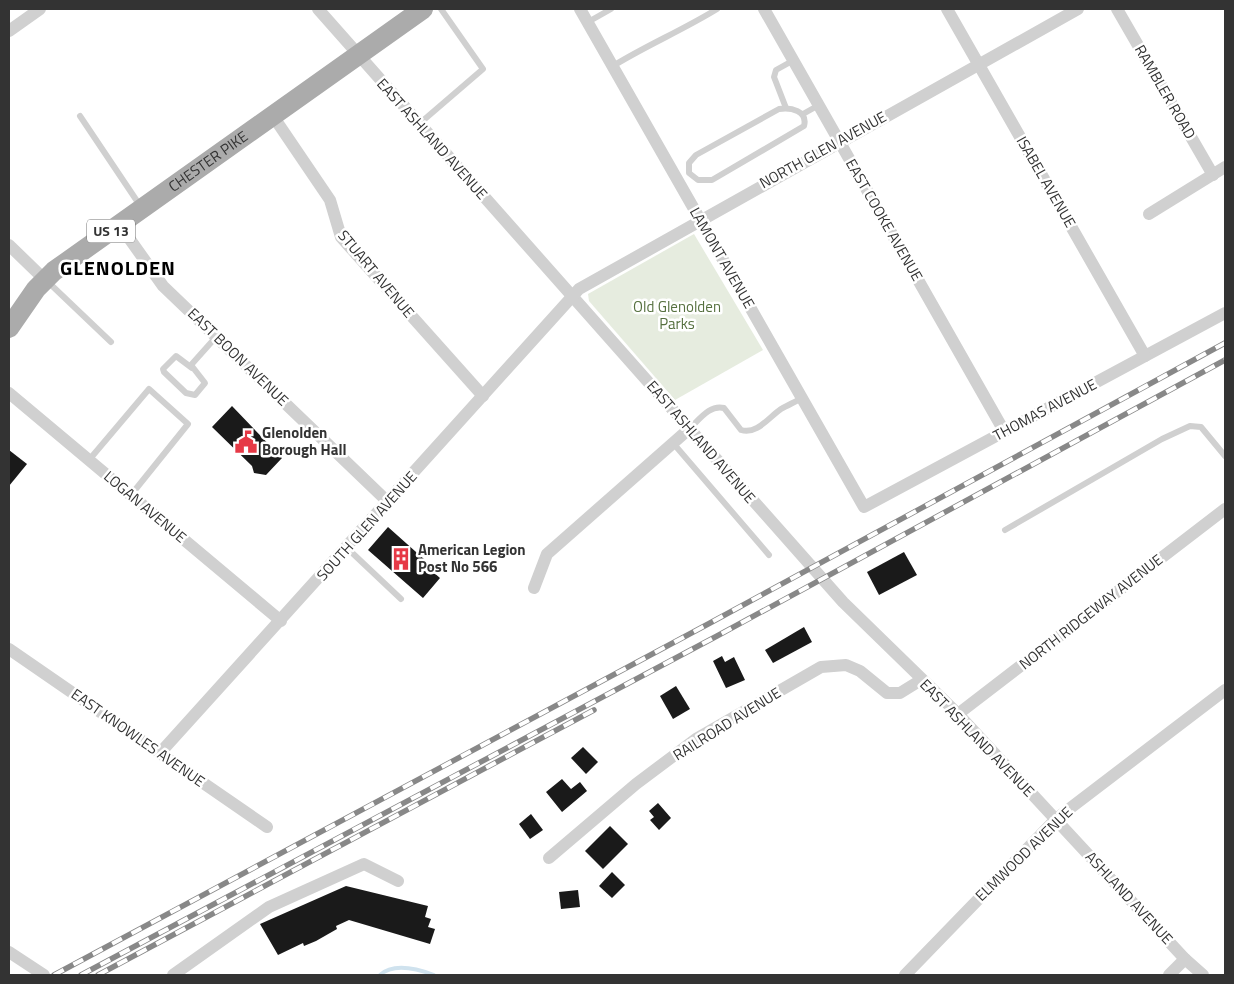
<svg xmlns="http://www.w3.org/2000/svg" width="1234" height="984" viewBox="0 0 1234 984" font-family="'Titillium Web',sans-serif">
<rect width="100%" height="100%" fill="#fff"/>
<!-- green -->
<polygon fill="#e6ecdf" points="694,234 763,350 675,400 589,301 588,294"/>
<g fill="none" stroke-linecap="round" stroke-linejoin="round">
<!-- stream -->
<path stroke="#cfe2ee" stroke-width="4" d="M380,975C394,962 418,969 434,975"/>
</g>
<!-- building -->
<g fill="#1a1a1a">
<polygon points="232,406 282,458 266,475 254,473 252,466 212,427"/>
<polygon points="9,450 27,464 9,486"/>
<polygon points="388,527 434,568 432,571 440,578 423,598 368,550"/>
<polygon points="904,552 917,575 879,595 867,572"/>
<polygon points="804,627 812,642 773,663 765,650"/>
<polygon points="722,656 725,662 734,657 745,680 726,688 713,661"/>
<polygon points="676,686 690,709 673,719 660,696"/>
<polygon points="583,747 598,762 586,774 571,758"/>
<polygon points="562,779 571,789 580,782 587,791 562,812 546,792"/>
<polygon points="658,803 671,818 659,830 650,820 654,817 649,811"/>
<polygon points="531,814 543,830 530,839 519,824"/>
<polygon points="610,826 628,844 603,869 585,851"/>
<polygon points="612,872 625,885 612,898 599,886"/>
<polygon points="346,886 428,906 425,917 431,919 428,927 435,929 430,944 349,920 336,926 337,929 316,941 304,946 303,943 278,955 260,924"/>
<polygon points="578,890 580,907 561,909 559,892"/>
</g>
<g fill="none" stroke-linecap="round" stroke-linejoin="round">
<!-- service -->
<g stroke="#d0d0d0" stroke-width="6">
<polyline points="588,22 611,9"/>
<path d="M613,66C647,45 683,30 717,9"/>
<polyline points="786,108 774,77 776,70 794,60"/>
<path d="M779,109C791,107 808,111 804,126L712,180H698L689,173V163L696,155Z"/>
<polyline points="803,114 819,105"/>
<polyline points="80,116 141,207"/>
<polyline points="419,124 483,69 441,9"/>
<polyline points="47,281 111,342"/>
<polyline points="192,368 176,356 163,369 164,372 186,393 195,395 205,383 191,365 216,337"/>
<path d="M689,429C699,420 710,404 724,408L741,430C757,435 769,417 781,409C788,405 795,402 802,398"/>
<polyline points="673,443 769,555"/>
<polyline points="89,460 149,389 188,424 131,495"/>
<polyline points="1005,530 1162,439 1190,426 1201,427 1225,456"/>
<polyline points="347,548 401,599"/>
</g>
<!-- minor -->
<g stroke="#d0d0d0" stroke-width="12">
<polyline points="318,9 843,602 958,714 1185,959 1203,975"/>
<polyline points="580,9 864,507 1225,313"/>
<polyline points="764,9 1004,431"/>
<polyline points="947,9 1145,356"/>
<polyline points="1117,9 1213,175"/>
<polyline points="9,31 40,9"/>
<polyline points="273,116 330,200 341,237 483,396"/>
<polyline points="1149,214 1225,167"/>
<polyline points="119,224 163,286 388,502"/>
<polyline points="9,245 44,279"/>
<polyline points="9,393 281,621"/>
<polyline points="534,588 547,554 689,429"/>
<polyline points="9,649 267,827"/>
<polyline points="958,714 1225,509"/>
<polyline points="160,753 579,289 1078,9"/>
<polyline points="549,858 636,784 696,739 821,667 846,665 860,671 887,693 900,693 921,680"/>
<polyline points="9,952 44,975"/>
<polyline points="173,975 269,907 364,864 398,881"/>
<polyline points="905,975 1056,819 1225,690"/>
<polyline points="1169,975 1185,959"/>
</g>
<!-- primary -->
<path stroke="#ababab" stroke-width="20" id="s1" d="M9,328L36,289L54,271L423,9"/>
<defs>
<g id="rail">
<polyline points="54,975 710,623 1225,343"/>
<polyline points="81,975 717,636 1225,360"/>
<polyline points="98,975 594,710"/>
</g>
</defs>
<!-- rail casing -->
<use href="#rail" stroke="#888" stroke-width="5.5"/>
<!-- rail -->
<use href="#rail" stroke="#fff" stroke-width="4" stroke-dasharray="11" stroke-linecap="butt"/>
</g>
<!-- icons -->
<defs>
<symbol id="civic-bare" viewBox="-9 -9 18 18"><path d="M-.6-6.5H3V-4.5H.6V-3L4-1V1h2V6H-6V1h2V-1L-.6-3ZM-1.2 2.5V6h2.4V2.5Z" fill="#e63946" stroke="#fff" stroke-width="2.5" paint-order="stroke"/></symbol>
<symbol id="building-bare" viewBox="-9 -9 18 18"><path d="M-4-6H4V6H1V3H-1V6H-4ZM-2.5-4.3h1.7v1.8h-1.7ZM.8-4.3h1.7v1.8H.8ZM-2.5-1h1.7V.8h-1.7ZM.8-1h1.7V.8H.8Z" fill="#e63946" stroke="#fff" stroke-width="2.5" paint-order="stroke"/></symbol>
</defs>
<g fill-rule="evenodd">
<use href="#civic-bare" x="230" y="426" width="32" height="32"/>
<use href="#building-bare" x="385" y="543" width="32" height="32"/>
</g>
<g text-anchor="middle" stroke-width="5" stroke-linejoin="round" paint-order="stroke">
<!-- shield labels -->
<rect fill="#fff" stroke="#707070" stroke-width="1" x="87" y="219.5" width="48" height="23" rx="4"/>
<g font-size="14" font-weight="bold" fill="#333">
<text x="111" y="236">US 13</text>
</g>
<!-- street labels -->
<g font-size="15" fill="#333" stroke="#fff">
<text transform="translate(1165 92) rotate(60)" y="5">RAMBLER ROAD</text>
<text transform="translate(432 139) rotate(48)" y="5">EAST ASHLAND AVENUE</text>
<text transform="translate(823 150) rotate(-29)" y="5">NORTH GLEN AVENUE</text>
<text dy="5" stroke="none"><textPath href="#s1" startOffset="262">CHESTER PIKE</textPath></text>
<text transform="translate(1046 182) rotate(60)" y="5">ISABEL AVENUE</text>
<text transform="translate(884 220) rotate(60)" y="5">EAST COOKE AVENUE</text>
<text transform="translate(722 258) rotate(60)" y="5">LAMONT AVENUE</text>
<text transform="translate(376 274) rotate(50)" y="5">STUART AVENUE</text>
<text transform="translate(238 357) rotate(44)" y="5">EAST BOON AVENUE</text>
<text transform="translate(1045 410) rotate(-28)" y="5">THOMAS AVENUE</text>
<text transform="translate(701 442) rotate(49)" y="5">EAST ASHLAND AVENUE</text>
<text transform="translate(145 507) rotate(40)" y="5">LOGAN AVENUE</text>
<text transform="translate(367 526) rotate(-48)" y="5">SOUTH GLEN AVENUE</text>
<text transform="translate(1091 612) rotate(-38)" y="5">NORTH RIDGEWAY AVENUE</text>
<text transform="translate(727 724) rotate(-32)" y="5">RAILROAD AVENUE</text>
<text transform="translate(138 738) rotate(35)" y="5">EAST KNOWLES AVENUE</text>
<text transform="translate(977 738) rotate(46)" y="5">EAST ASHLAND AVENUE</text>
<text transform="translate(1024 854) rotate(-44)" y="5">ELMWOOD AVENUE</text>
<text transform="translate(1129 898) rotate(47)" y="5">ASHLAND AVENUE</text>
</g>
<!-- park labels -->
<g font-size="15" fill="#56703f" stroke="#fff">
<text x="677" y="312">Old Glenolden<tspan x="677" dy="17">Parks</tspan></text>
</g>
<!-- poi labels -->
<g font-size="15" font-weight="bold" fill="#333" stroke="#fff" text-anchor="start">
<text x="262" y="438">Glenolden<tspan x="262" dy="17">Borough Hall</tspan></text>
<text x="418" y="555">American Legion<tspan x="418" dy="17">Post No 566</tspan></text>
</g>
<!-- district labels -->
<g font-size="20" font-weight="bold" letter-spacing="1" fill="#000" stroke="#fff">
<text x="118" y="275">GLENOLDEN</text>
</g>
</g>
<!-- border -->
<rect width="1234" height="984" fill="none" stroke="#333333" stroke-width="20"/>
</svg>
